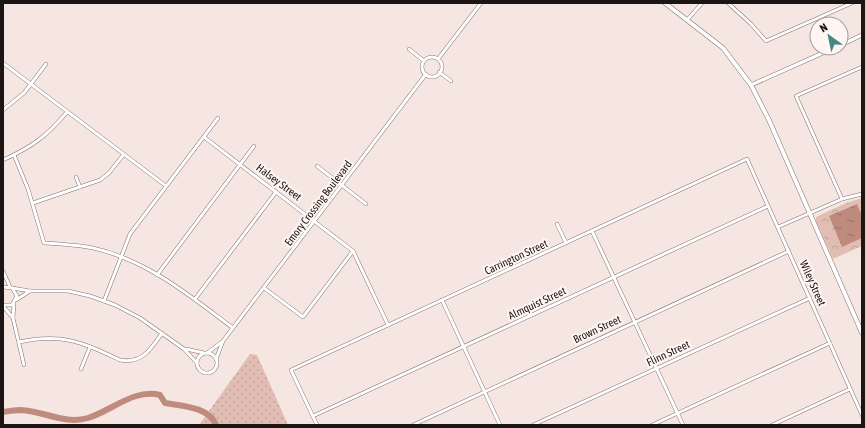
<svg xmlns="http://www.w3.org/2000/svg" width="865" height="428" viewBox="0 0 865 428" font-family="'Asap Condensed',sans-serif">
<defs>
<pattern id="grass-dots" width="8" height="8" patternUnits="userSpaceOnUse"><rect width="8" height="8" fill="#e1bdb4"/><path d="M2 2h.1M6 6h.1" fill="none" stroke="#c0a29a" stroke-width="1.8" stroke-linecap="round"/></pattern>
<pattern id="forest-crowns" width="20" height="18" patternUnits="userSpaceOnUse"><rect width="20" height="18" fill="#e1bdb4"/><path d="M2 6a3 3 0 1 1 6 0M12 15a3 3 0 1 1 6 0" fill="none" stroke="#c0a29a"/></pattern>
<pattern id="water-ripples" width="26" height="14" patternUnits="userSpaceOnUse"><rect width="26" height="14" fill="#bf8b7c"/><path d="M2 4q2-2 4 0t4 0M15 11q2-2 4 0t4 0" fill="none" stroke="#9a7064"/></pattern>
</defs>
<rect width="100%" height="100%" fill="#f6e6e2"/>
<!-- grass -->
<polygon fill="url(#grass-dots)" points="250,354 257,355 288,425 199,425"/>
<!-- forest -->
<polygon fill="url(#forest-crowns)" points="862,198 862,246 833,259 816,221 816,217 846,203"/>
<!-- water -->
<polygon fill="url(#water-ripples)" points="857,204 862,216 862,238 842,247 829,216"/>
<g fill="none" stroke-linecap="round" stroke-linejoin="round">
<!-- river -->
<path stroke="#bf8b7c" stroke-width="6" d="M3,412C9,411 15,410 21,410C44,411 65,425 88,418C111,411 135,388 160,395L165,403C183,406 209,407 216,425"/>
<defs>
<g id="minor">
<polyline points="728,3 751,24 766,41 852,3"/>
<polyline points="688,19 702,3"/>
<polyline points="409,49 424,61"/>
<circle cx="432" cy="67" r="10"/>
<polyline points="438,59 481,3"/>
<polyline points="3,63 166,186"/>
<polyline points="439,72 451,81"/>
<polyline points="3,110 24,93 46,64"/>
<polyline points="204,137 353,251 388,325"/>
<path d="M14,155L28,189L44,243C60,244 77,245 93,248C147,260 190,296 233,328"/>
<path d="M3,160C32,147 47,136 67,112"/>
<polyline points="317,166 366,204"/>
<polyline points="76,177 80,187"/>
<polyline points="842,199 796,96 862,67"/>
<polyline points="33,203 100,180 109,173 124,154"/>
<polyline points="557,224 566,243"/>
<polyline points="778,227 842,199 862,194"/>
<polyline points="592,231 683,425"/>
<polyline points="3,271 10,287"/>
<polyline points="157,275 254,146"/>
<polyline points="3,287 12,288 17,296 12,305 3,305"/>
<polyline points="12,288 30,291 68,291 90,296 115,305 140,318 184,349 197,363"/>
<polyline points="264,288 303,317 353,251"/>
<polyline points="195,299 276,192"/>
<polyline points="16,300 30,291"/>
<polyline points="442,300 500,425"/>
<polyline points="104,301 130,234 218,118"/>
<polyline points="14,303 13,318 24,365"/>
<polyline points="3,306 13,318"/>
<path d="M19,342C63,333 81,342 120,360C142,364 151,349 162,333"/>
<polyline points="186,349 204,353"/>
<polyline points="207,353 222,342"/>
<circle cx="207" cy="363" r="10"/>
<polyline points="216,359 223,341 426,74"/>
<polyline points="81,369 90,347"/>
<polyline points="313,416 768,206"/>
<polyline points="317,425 291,370 747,159 862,415"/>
<polyline points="413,425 789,251"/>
<polyline points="533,425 810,298"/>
<polyline points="652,425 830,343"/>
<polyline points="772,425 850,389"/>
</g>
<g id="tertiary">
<polyline points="841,45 862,35"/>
<polyline points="751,85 834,48"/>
</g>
<polyline id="secondary" points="665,3 723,48 751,85 769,120 862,333"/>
</defs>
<!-- minor casing -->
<use href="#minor" stroke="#80726f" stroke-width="4"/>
<!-- tertiary casing -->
<use href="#tertiary" stroke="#80726f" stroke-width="4.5"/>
<!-- secondary casing -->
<use href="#secondary" stroke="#80726f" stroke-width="5"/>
<!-- minor -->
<use href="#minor" stroke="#fff" stroke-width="3"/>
<!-- tertiary -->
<use href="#tertiary" stroke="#fff" stroke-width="3.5"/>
<!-- secondary -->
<use href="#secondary" stroke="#fff" stroke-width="4"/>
</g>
<g text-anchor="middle" stroke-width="4" stroke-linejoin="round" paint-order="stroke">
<!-- street labels -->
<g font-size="11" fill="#1b1514" stroke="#fff5f2">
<text transform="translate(279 182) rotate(37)" y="4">Halsey Street</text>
<text transform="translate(318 203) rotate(-53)" y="4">Emory Crossing Boulevard</text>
<text transform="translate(516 257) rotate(-25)" y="4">Carrington Street</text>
<text transform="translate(813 283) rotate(66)" y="4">Wiley Street</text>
<text transform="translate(537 303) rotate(-25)" y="4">Almquist Street</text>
<text transform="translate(597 329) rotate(-25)" y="4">Brown Street</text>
<text transform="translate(668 353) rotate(-25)" y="4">Flinn Street</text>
</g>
</g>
<!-- border -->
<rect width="865" height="428" fill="none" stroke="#1b1514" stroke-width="8"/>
<!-- north arrow -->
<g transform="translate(829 36) rotate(327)"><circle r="19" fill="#fff5f2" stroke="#a49b99"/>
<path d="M0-3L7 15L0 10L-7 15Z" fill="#438981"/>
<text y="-6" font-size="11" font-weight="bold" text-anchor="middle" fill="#1b1514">N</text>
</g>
</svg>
